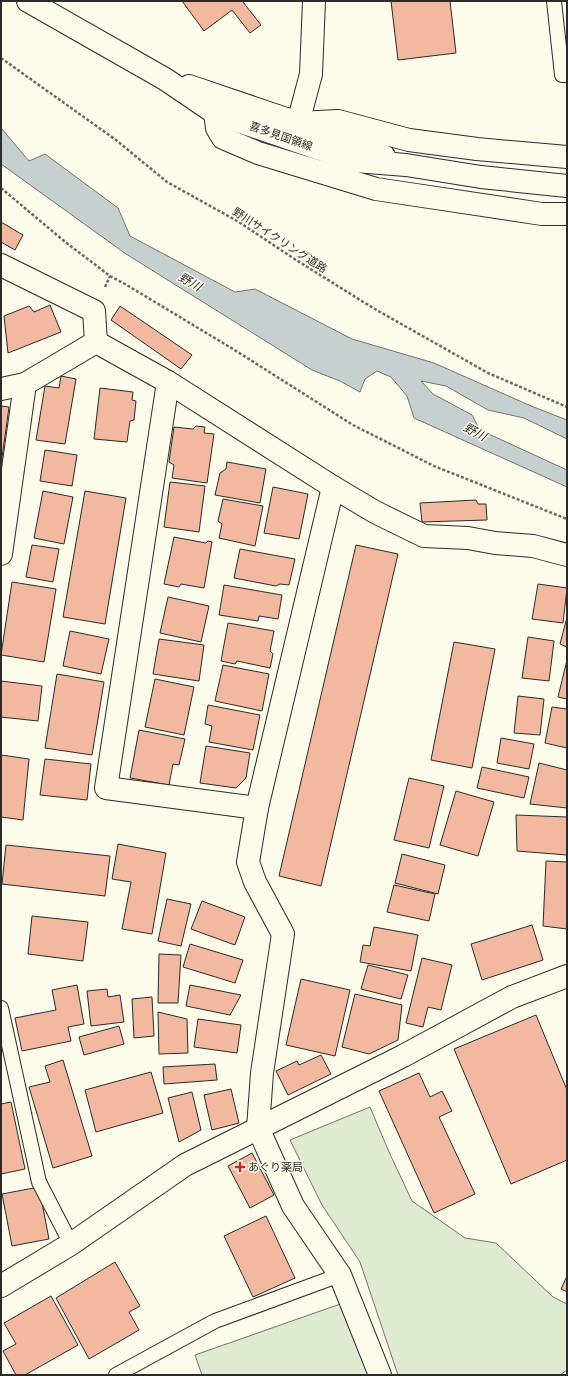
<svg xmlns="http://www.w3.org/2000/svg" width="568" height="1376" viewBox="0 0 568 1376" font-family="Raleway,'Noto Sans JP',sans-serif">
<rect width="100%" height="100%" fill="#fdfbea"/>
<!-- green -->
<g fill="#deebd1" stroke="#74746e">
<polygon points="370,1107 389,1152 412,1201 465,1238 496,1243 553,1297 567,1304 567,1370 560,1375 398,1375 360,1262 322,1205 290,1140"/>
<polygon points="346,1302 371,1375 202,1375 195,1355"/>
</g>
<!-- water -->
<polygon fill="#c7d0d0" stroke="#74746e" points="1,128 29,161 45,154 118,208 130,236 235,292 255,289 352,339 434,363 531,406 567,420 567,439 524,418 488,410 446,386 421,381 433,394 472,415 480,430 567,470 567,487 414,418 407,396 391,377 377,371 365,379 360,392 340,381 312,370 126,254 1,164"/>
<!-- building -->
<g fill="#f2b8a0" stroke="#2b2b2b">
<polygon points="182,1 244,1 243,2 261,25 250,33 232,10 204,31"/>
<polygon points="391,1 450,1 456,53 398,60"/>
<polygon points="1,222 23,235 15,250 1,242"/>
<polygon points="50,305 61,332 8,353 4,316 29,306 34,312"/>
<polygon points="120,306 192,355 181,369 111,320"/>
<polygon points="61,376 76,379 65,444 36,440 45,386 59,388"/>
<polygon points="100,388 133,392 132,400 136,401 134,420 130,421 127,442 94,439"/>
<polygon points="1,406 9,407 1,465"/>
<polygon points="196,426 205,427 204,433 214,434 207,483 172,478 174,465 169,462 174,427 193,429"/>
<polygon points="45,450 77,455 72,486 40,481"/>
<polygon points="227,462 266,469 260,503 215,495 220,473 226,469"/>
<polygon points="170,482 205,486 199,532 164,527"/>
<polygon points="273,487 308,494 299,539 264,533"/>
<polygon points="43,491 73,497 64,544 34,538"/>
<polygon points="85,491 126,498 105,624 63,617"/>
<polygon points="223,499 263,506 255,546 219,538 222,524 218,521"/>
<polygon points="476,500 478,504 486,504 487,520 422,522 420,503"/>
<polygon points="174,537 206,543 208,541 212,542 204,588 181,584 179,587 164,584"/>
<polygon points="32,545 59,549 53,582 26,577"/>
<polygon points="356,545 398,554 321,886 279,876"/>
<polygon points="240,549 295,559 289,585 280,584 276,586 234,578"/>
<polygon points="12,582 56,589 44,662 1,655"/>
<polygon points="538,584 567,588 563,623 532,619"/>
<polygon points="224,585 282,595 278,619 259,616 258,621 219,615"/>
<polygon points="168,597 209,606 201,642 160,633"/>
<polygon points="567,617 567,647 560,644"/>
<polygon points="228,623 274,631 270,651 273,654 270,668 237,661 235,664 221,661"/>
<polygon points="70,631 109,639 101,674 63,666"/>
<polygon points="528,637 554,641 549,681 522,678"/>
<polygon points="159,639 204,645 199,681 153,674"/>
<polygon points="454,642 495,649 472,768 431,760"/>
<polygon points="567,660 567,699 558,697"/>
<polygon points="223,665 269,674 262,711 215,701"/>
<polygon points="57,674 104,682 92,755 45,748"/>
<polygon points="155,679 194,687 184,735 145,727"/>
<polygon points="1,681 42,686 38,721 1,717"/>
<polygon points="518,696 544,699 540,735 514,733"/>
<polygon points="208,705 260,715 253,750 209,742 212,726 205,724"/>
<polygon points="552,707 567,709 567,748 545,743"/>
<polygon points="139,730 185,739 179,765 173,764 169,785 130,778"/>
<polygon points="501,738 534,744 529,769 497,763"/>
<polygon points="206,746 250,753 246,778 236,788 200,783"/>
<polygon points="1,755 29,759 23,820 1,817"/>
<polygon points="45,759 91,764 87,800 40,795"/>
<polygon points="539,763 567,770 567,808 530,804"/>
<polygon points="482,767 529,777 524,798 477,788"/>
<polygon points="409,778 444,786 429,848 394,840"/>
<polygon points="456,791 494,802 478,856 440,845"/>
<polygon points="516,815 567,817 567,855 517,851"/>
<polygon points="118,844 166,853 152,934 122,929 131,882 112,879"/>
<polygon points="6,845 110,856 105,896 2,884"/>
<polygon points="402,854 445,865 438,894 395,883"/>
<polygon points="546,861 567,862 567,929 543,926"/>
<polygon points="394,885 435,894 429,921 387,912"/>
<polygon points="167,899 191,904 181,946 158,941"/>
<polygon points="202,901 245,917 235,945 191,929"/>
<polygon points="32,916 88,922 83,961 28,954"/>
<polygon points="532,925 543,960 482,980 471,944"/>
<polygon points="374,927 418,935 411,971 360,962 363,945 370,946"/>
<polygon points="190,944 243,960 235,983 183,967"/>
<polygon points="159,954 181,955 178,1003 158,1003"/>
<polygon points="422,958 452,965 441,1010 428,1007 423,1027 406,1023"/>
<polygon points="368,965 408,975 401,999 361,989"/>
<polygon points="301,979 350,990 335,1056 286,1045"/>
<polygon points="77,985 84,1024 68,1027 71,1041 22,1051 15,1018 56,1010 52,990"/>
<polygon points="190,985 241,995 230,1015 186,1006"/>
<polygon points="107,989 108,997 120,995 124,1022 91,1026 87,991"/>
<polygon points="355,994 402,1005 398,1040 369,1054 342,1047"/>
<polygon points="152,997 154,1036 134,1038 132,999"/>
<polygon points="158,1012 187,1019 188,1053 159,1054"/>
<polygon points="536,1015 567,1090 567,1160 511,1184 454,1049"/>
<polygon points="198,1019 241,1025 237,1053 194,1047"/>
<polygon points="119,1026 124,1044 84,1055 79,1037"/>
<polygon points="321,1055 331,1074 288,1095 276,1071 297,1061 299,1065"/>
<polygon points="63,1060 92,1156 53,1168 29,1087 50,1082 45,1066"/>
<polygon points="215,1064 217,1080 164,1084 163,1067"/>
<polygon points="151,1072 163,1113 96,1132 85,1090"/>
<polygon points="419,1073 430,1097 442,1091 452,1111 439,1117 475,1194 434,1213 379,1091"/>
<polygon points="231,1089 239,1123 212,1130 204,1095"/>
<polygon points="192,1092 201,1130 179,1142 168,1098"/>
<polygon points="11,1102 25,1169 1,1174 1,1104"/>
<polygon points="252,1153 274,1195 250,1208 228,1166"/>
<polygon points="39,1187 49,1239 12,1246 2,1194"/>
<polygon points="266,1216 295,1278 253,1297 224,1236"/>
<polygon points="115,1262 140,1306 129,1312 139,1330 89,1359 56,1298"/>
<polygon points="567,1276 567,1292 561,1289"/>
<polygon points="51,1296 78,1345 25,1375 16,1375 3,1351 16,1344 4,1323"/>
</g>
<g fill="none" stroke-linecap="round" stroke-linejoin="round">
<defs>
<g id="lane">
<polyline points="554,1 562,75 567,75"/>
<polyline points="1,1008 39,1182 71,1244"/>
<polyline points="116,1375 215,1321 340,1275"/>
</g>
<g id="street">
<polyline points="298,123 311,74 314,1"/>
<polyline points="1,265 94,311 96,342"/>
<polyline points="96,342 168,382 333,487 375,512 424,536 468,538 495,543 533,546 567,555"/>
<polyline points="168,382 106,788 257,808"/>
<polyline points="1,389 25,384 96,342"/>
<polyline points="333,487 257,808 248,862 255,882 283,934 262,1073 258,1128 293,1206 340,1275 380,1375"/>
<polyline points="1,554 25,384"/>
<polyline points="1,1286 71,1244 185,1165 403,1056 512,997 567,976"/>
</g>
<g id="primary">
<polyline points="28,1 165,79 215,113 355,161 406,165 481,177 567,186"/>
<polyline points="189,86 298,123 384,156"/>
<polyline points="215,113 217,128 223,138 258,153 376,189 542,214 567,214"/>
<polyline points="298,123 338,121 409,140 477,149 567,157"/>
</g>
</defs>
<!-- lane casing -->
<use href="#lane" stroke="#2b2b2b" stroke-width="16"/>
<!-- street casing -->
<use href="#street" stroke="#2b2b2b" stroke-width="24"/>
<!-- primary casing -->
<use href="#primary" stroke="#2b2b2b" stroke-width="24"/>
<!-- path -->
<g stroke="#6a6964" stroke-width="2.5" stroke-dasharray="3 2" stroke-linecap="butt">
<polyline points="1,58 116,140 167,182 239,222 293,258 373,308 488,373 567,407"/>
<polyline points="1,188 64,241 110,276 125,284 233,349 353,425 434,466 567,519"/>
<polyline points="105,287 110,276"/>
</g>
<!-- lane -->
<use href="#lane" stroke="#fdfbea" stroke-width="14"/>
<!-- street -->
<use href="#street" stroke="#fdfbea" stroke-width="22"/>
<!-- primary -->
<use href="#primary" stroke="#fdfbea" stroke-width="22"/>
</g>
<!-- markers -->
<path fill="#c62828" stroke="#fdfbea" stroke-width="1.5" d="M238 1161h4v4h4v4h-4v4h-4v-4h-4v-4h4z"/>
<g text-anchor="middle" stroke-width="3" stroke-linejoin="round" paint-order="stroke">
<!-- street labels -->
<g font-size="11" fill="#2b2b2b" stroke="#fdfbea">
<text transform="translate(281 136) rotate(19)" y="4">喜多見国領線</text>
<text transform="translate(280 240) rotate(33)" y="4">野川サイクリング道路</text>
</g>
<!-- poi labels -->
<g font-size="11" fill="#2b2b2b" stroke="#fdfbea" text-anchor="start">
<text x="248" y="1171">あぐり薬局</text>
</g>
<!-- water labels -->
<g font-size="12" font-style="italic" fill="#2b2b2b" stroke="#fdfbea">
<text transform="translate(190 282) rotate(30)" y="4">野川</text>
<text transform="translate(475 432) rotate(28)" y="4">野川</text>
</g>
</g>
<!-- border -->
<rect width="568" height="1376" fill="none" stroke="#2b2b2b" stroke-width="4"/>
</svg>
